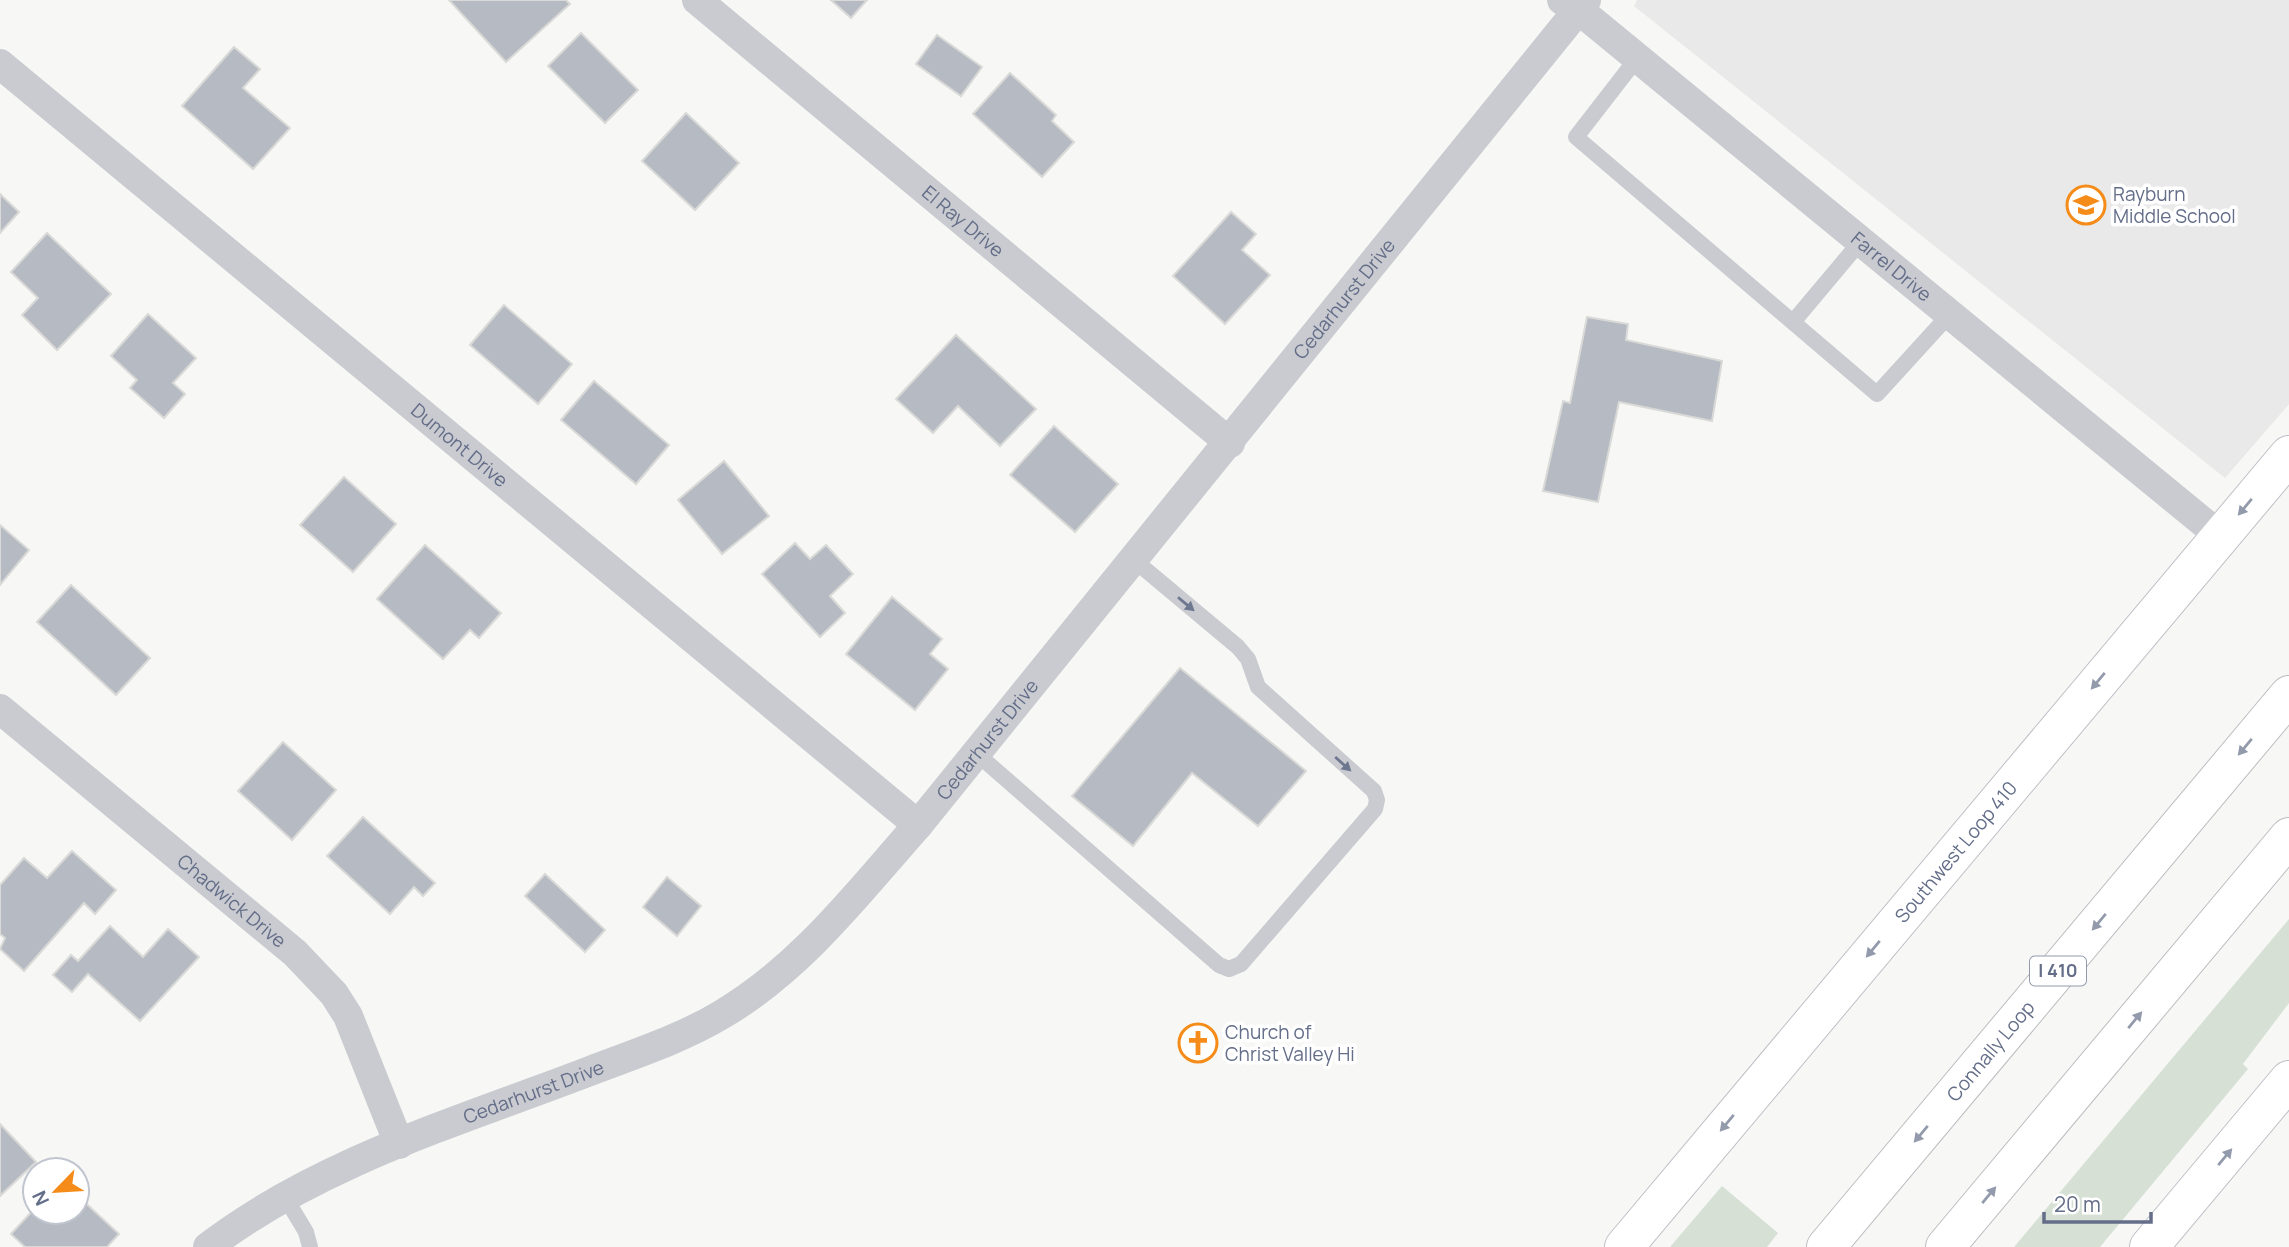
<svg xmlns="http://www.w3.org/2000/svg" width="2289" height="1247" viewBox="0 0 2289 1247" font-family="Manrope,sans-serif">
<rect width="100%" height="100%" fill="#f7f8f5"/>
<!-- built -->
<polygon fill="#e8e9e8" points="1637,0 2289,0 2289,404 2225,478 1634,6"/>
<!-- green -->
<g fill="#d6e0d5">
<polygon points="2289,919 2289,1003 2243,1064 2248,1069 2100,1247 2014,1247"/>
<polygon points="1722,1186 1778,1233 1767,1247 1670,1247"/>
</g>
<!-- building -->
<g fill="#b6bac3" stroke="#d9dad7" stroke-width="2">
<polygon points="449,0 566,0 570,4 506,62"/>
<polygon points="831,0 867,0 851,18"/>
<polygon points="581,33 638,90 605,123 548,66"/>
<polygon points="937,35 982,67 961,96 916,64"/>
<polygon points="234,47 260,69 243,88 290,128 253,169 182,106"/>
<polygon points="1010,73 1056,115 1052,121 1074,142 1042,177 973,114"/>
<polygon points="686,113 739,163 695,210 642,161"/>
<polygon points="0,194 19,212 0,233"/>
<polygon points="1231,212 1256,234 1242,250 1270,275 1225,324 1173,276"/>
<polygon points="47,233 111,294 57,350 22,315 38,298 11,272"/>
<polygon points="504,305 572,364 538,404 470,345"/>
<polygon points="148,314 196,358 173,383 185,394 164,418 130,388 137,380 111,356"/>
<polygon points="1587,317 1628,324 1626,340 1722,361 1712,421 1619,402 1598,502 1543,491 1563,401 1570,403"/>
<polygon points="956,335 1036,409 1000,446 958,406 933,433 896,399"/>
<polygon points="594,381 669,445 636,484 561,420"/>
<polygon points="1054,426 1118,484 1075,532 1010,475"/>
<polygon points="724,461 769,516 722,554 678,500"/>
<polygon points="344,477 396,524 353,572 300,525"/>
<polygon points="0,525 29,550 0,585"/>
<polygon points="795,543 810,559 826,545 853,574 830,596 845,613 820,637 762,574"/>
<polygon points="425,545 501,613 479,638 470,630 443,659 377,599"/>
<polygon points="71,585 150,658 116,695 37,622"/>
<polygon points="892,597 942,639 930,654 948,669 915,710 846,654"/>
<polygon points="1180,668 1306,771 1258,826 1192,773 1133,846 1072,796"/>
<polygon points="283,742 336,790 292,840 238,791"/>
<polygon points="363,817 435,883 423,896 414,887 390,914 327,856"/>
<polygon points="72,851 116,890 95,914 84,903 24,971 0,949 5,938 0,934 0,885 24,858 47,878"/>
<polygon points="545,874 605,930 585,952 525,896"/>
<polygon points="667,877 701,906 677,936 643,907"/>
<polygon points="110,926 143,957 168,929 199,957 140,1021 88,974 72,992 53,975 71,955 78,961"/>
<polygon points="0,1124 36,1162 0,1196"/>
<polygon points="77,1195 119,1234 107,1247 25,1247 11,1234 35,1208 35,1212 77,1212"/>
</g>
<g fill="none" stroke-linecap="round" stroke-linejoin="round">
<defs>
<g id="secondary">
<path id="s6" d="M1624,1247L2289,455"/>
<polyline points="2149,1247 2289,1080"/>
</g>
<g id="motorway">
<path id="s7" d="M1826,1247L2289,695"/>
<polyline points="1945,1247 2289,837"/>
</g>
</defs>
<!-- secondary casing -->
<use href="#secondary" stroke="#bec0c7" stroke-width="40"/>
<!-- motorway casing -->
<use href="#motorway" stroke="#bbbdc1" stroke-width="40"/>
<!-- service -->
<g stroke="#cacbd0" stroke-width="16">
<polyline points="1638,57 1576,137 1877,394 1950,314"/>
<polyline points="1793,322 1861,241"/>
<polyline points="976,753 1219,965 1229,969 1241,964 1375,809 1377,800 1374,791 1258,687 1248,659 1238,647 1134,560"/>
<polyline points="285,1197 306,1232 310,1247"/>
</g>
<!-- minor -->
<g stroke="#cacbd0" stroke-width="30">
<path id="s1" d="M697,0L1230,443"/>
<path id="s2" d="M1562,0L1579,10L2220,536"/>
<path id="s3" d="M0,64L918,825"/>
<path id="s4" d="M0,709L295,953L334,994L348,1016L399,1144"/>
<path id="s5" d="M208,1247C319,1162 460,1121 590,1071C634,1054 681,1039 721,1015C801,968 857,894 918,825L1586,0"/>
</g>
<!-- secondary -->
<use href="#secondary" stroke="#fff" stroke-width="38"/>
<!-- motorway -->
<use href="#motorway" stroke="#fff" stroke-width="38"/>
</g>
<!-- one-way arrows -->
<defs><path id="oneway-solid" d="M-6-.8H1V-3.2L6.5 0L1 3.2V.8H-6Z" transform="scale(1.75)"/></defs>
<g fill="#929aac">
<use href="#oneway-solid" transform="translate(2245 507) rotate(130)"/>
<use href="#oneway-solid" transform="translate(2098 681) rotate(130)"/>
<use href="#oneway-solid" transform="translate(2245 747) rotate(130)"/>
<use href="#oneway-solid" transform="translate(2099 922) rotate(130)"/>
<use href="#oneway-solid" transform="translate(1873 949) rotate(130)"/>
<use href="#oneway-solid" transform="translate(2135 1020) rotate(-50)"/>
<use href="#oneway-solid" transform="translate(1727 1123) rotate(130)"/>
<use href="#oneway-solid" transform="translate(1921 1134) rotate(130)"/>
<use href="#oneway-solid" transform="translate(2225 1157) rotate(-50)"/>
<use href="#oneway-solid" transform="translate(1989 1195) rotate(-50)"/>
</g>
<g fill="#6e7790">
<use href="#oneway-solid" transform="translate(1186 604) rotate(40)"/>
<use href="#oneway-solid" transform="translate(1343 764) rotate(42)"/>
</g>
<!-- icons -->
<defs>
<symbol id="school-ring" viewBox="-11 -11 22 22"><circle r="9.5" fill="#fff" stroke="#f58b18" stroke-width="1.5"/><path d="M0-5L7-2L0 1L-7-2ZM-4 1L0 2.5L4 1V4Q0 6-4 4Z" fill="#f58b18"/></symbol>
<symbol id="church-ring" viewBox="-11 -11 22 22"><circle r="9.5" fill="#fff" stroke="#f58b18" stroke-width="1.5"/><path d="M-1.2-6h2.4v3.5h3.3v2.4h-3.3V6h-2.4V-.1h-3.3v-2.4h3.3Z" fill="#f58b18"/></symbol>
</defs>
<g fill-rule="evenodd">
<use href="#school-ring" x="2064" y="183" width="44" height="44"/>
<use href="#church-ring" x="1176" y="1021" width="44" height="44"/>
</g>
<g text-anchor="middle" stroke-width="7" stroke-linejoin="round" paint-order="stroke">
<!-- shield labels -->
<rect fill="#fff" stroke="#929aac" stroke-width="2" x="2030" y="956.5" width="56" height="29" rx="5"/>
<g font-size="18" font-weight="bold" fill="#646e89">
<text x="2058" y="977">I 410</text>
</g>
<!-- poi labels -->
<g font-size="19" fill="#646e89" stroke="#fff" text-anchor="start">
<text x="2113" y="201">Rayburn<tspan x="2113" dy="22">Middle School</tspan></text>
<text x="1225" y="1039">Church of<tspan x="1225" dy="22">Christ Valley Hi</tspan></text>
</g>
<!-- street labels -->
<g font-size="19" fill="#646e89" stroke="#fff">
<text dy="7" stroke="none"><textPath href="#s1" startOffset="346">El Ray Drive</textPath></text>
<text dy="7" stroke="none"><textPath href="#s2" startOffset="424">Farrel Drive</textPath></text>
<text dy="7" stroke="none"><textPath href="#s5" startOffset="1517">Cedarhurst Drive</textPath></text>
<text dy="7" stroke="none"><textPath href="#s3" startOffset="597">Dumont Drive</textPath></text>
<text dy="7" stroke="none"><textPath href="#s5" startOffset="950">Cedarhurst Drive</textPath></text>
<text dy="7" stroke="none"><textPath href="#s6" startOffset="516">Southwest Loop 410</textPath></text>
<text dy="7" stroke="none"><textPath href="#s4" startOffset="301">Chadwick Drive</textPath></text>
<text dy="7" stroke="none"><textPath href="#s7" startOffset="256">Connally Loop</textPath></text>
<text dy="7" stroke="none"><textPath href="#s5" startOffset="362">Cedarhurst Drive</textPath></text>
</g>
</g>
<!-- north arrow -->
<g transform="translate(56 1191) rotate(245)"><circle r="33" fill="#ffffff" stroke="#c1c5d0" stroke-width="2"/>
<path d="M0-5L12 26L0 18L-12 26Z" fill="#f58b18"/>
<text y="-10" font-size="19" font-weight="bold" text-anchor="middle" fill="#646e89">N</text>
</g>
<!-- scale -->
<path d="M2044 1212v10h107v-10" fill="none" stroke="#646e89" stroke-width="3.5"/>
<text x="2054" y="1212" font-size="21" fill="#646e89" stroke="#ffffff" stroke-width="5" paint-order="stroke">20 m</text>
</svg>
